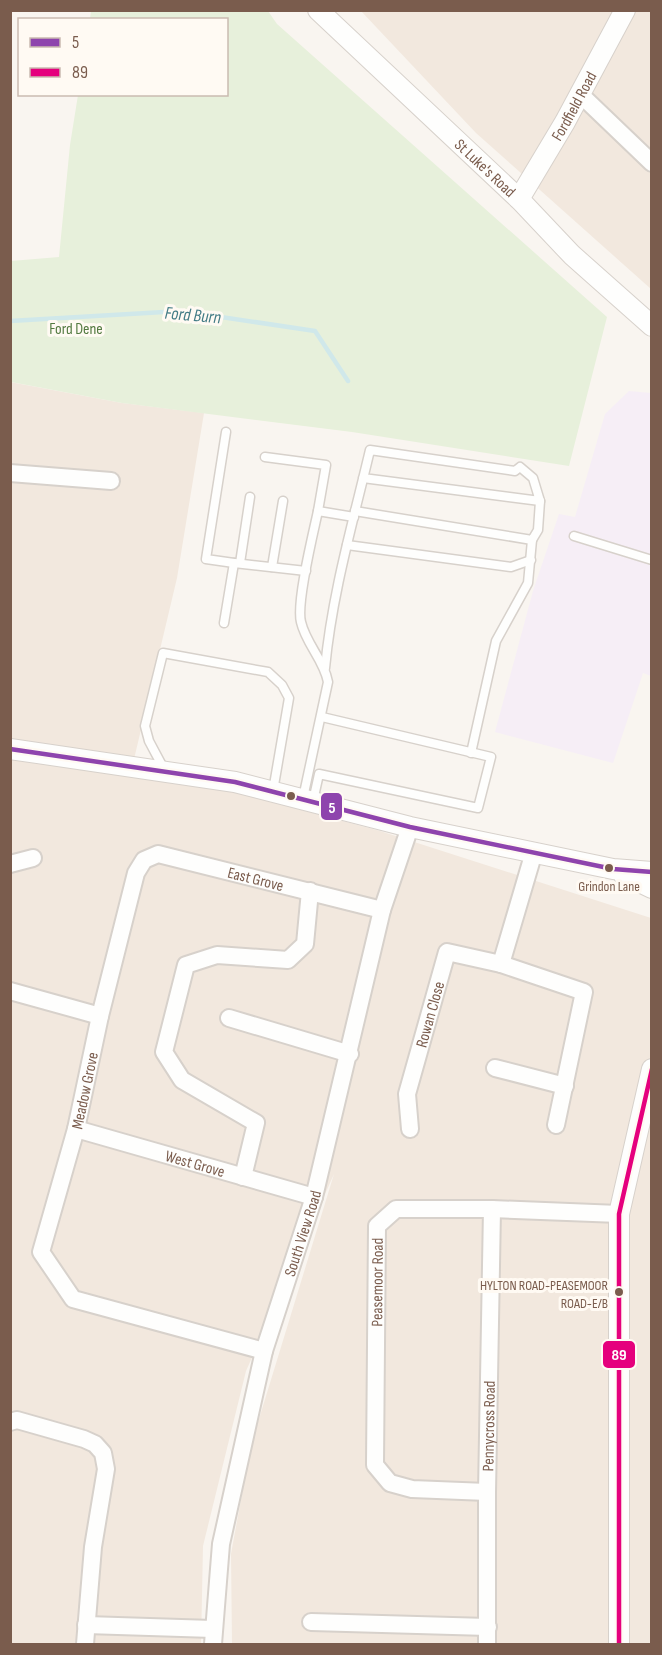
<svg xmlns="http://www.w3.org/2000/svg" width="662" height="1655" viewBox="0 0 662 1655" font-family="'Sofia Sans Condensed',sans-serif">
<rect width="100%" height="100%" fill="#f9f5f0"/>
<!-- residential -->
<g fill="#f2e8de">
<polygon points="361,11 651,11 651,289 476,133"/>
<polygon points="10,382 122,403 204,413 177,578 130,776 231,791 380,831 651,918 651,1644 232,1644 231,1554 251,1445 334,1174 246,1371 203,1546 201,1644 11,1644"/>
</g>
<!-- education -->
<polygon fill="#f6eef6" points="629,391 651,393 651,676 643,673 613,763 495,732 533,591 559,514 575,517 605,414"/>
<!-- green -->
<polygon fill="#e7f0db" points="91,11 268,11 277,24 607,317 569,466 352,432 122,403 11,382 11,261 59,257 70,145 78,95 226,94 226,20 90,19"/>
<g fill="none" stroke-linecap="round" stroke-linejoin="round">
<!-- stream -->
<polyline stroke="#d0e8ea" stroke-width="4.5" points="10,321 181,311 315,331 348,381"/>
<defs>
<g id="service">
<polyline points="226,432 206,559 234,563"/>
<polyline points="265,457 326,465 318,511"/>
<polyline points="355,511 532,540 538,530 540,501"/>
<polyline points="574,536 652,560"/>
<polyline points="347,545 511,567 531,560"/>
<polyline points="240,563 250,497"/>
<polyline points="272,567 283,501"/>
<polyline points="224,623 234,563 306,571"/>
<path d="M325,668C332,594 353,522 370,450L515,471L520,467L533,478L540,501L363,478"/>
<polyline points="471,753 496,641 528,583 532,540"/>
<polyline points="165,771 149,741 145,726 163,653 268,672 282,685 289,698 273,791"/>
<path d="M303,798L328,682C324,660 306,644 301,622C296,603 313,534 318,511L354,517"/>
<polyline points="313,801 319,774 478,808 491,757 322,717"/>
</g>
<g id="minor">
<polyline points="580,94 652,163"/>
<polyline points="10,473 111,481"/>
<polyline points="10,864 33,858"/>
<polyline points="501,964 534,852"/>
<polyline points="10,991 100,1016"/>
<polyline points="229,1018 350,1054"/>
<polyline points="495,1068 565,1086"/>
<path id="s1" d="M76,1129L314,1197"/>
<path id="s2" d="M410,1129L407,1094L447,952L501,964L584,992L556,1125"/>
<polyline points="243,1177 256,1123 182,1080 164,1052 186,965 217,955 288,960 305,944 310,891"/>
<path id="s3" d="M264,1351L73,1299L41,1252L76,1129L100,1016L136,873L144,860L158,854L382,910"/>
<polyline points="10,1422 17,1420 84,1439 95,1444 103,1453 106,1469 93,1547 85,1644"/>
<path id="s4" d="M487,1492L412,1489L390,1483L375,1465L377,1226L396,1209H492L619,1214"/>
<polyline points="311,1622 488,1627"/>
<polyline points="86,1625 213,1629"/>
<path id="s5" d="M213,1644L221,1544L264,1351L314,1197L382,910L410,827"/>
<path id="s6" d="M487,1644V1492L492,1209"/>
</g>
<g id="tertiary">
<path id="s7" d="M318,10L519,199L572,255L652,326"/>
<path id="s8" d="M519,199L565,122L625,10"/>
<polyline points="10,749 235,782 410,827 613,869 652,872"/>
<polyline points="623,874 652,888"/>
<polyline points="619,1644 619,1214 652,1069"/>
</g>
</defs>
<!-- service casing -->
<use href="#service" stroke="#d7d1cb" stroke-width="11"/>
<!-- minor casing -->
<use href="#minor" stroke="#d7d1cb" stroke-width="20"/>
<!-- tertiary casing -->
<use href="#tertiary" stroke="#d7d1cb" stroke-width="22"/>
<!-- service -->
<use href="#service" stroke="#fefefd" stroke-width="8"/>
<!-- minor -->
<use href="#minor" stroke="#fefefd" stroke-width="16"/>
<!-- tertiary -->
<use href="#tertiary" stroke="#fefefd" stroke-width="20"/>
<defs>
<polyline id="bus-1" points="10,749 235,782 410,827 613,869 652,872"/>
<polyline id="bus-2" points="619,1644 619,1214 652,1069"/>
</defs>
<!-- bus-1 casing -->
<use href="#bus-1" stroke="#fffaf3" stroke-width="9"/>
<!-- bus-2 casing -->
<use href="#bus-2" stroke="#fffaf3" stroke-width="9"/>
<!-- bus-1 -->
<use href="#bus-1" stroke="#8e44ad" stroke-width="4.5"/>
<!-- bus-2 -->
<use href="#bus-2" stroke="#e5007d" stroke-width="4.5"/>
</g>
<!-- markers -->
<g fill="#7a5c4d" stroke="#fffaf3" stroke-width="2">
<circle cx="291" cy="796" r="5"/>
<circle cx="609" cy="868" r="5"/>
<circle cx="619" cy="1292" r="5"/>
</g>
<g text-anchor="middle" stroke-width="6" stroke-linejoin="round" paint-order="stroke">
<!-- bus labels -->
<g font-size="14" fill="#7a5c4d" stroke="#fffaf3">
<text x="609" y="891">Grindon Lane</text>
<text x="608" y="1290" text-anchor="end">HYLTON ROAD-PEASEMOOR<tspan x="608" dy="18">ROAD-E/B</tspan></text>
</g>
<!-- street labels -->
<g font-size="16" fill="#7a5c4d" stroke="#fffaf3">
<text dy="6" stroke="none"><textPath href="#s8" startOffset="108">Fordfield Road</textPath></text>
<text dy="6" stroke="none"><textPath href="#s7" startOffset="230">St Luke's Road</textPath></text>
<text dy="6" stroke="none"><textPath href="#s3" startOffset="777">East Grove</textPath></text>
<text dy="6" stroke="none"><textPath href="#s2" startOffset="118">Rowan Close</textPath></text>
<text dy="6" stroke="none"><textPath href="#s3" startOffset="422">Meadow Grove</textPath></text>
<text dy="6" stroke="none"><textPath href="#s1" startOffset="124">West Grove</textPath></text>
<text dy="6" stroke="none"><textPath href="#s5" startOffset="422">South View Road</textPath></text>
<text dy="6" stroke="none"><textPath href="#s4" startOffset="304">Peasemoor Road</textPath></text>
<text dy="6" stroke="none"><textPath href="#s6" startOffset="218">Pennycross Road</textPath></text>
</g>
<!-- park labels -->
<g font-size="16" fill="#537a41" stroke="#fffaf3">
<text x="76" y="334">Ford Dene</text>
</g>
<!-- water labels -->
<g font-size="18" font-style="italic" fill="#437c86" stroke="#fffaf3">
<text transform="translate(193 315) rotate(5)" y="6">Ford Burn</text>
</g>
</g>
<g stroke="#fffaf3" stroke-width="2">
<rect x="320" y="792" width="23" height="29" rx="6" fill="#8e44ad"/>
<rect x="602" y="1340" width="34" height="29" rx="6" fill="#e5007d"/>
</g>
<g font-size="16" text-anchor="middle" font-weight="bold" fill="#fff">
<text x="332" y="813">5</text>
<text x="619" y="1360">89</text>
</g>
<!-- border -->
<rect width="662" height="1655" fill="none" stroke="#7a5c4d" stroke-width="24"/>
<!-- legend -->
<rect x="18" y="18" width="210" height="78" fill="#fffaf3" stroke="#cabbb1" stroke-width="1.5"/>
<rect x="30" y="38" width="30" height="9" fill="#8e44ad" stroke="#cabbb1" stroke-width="1.5"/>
<text x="72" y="48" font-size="18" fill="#7a5c4d">5</text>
<rect x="30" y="68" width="30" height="9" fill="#e5007d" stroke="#cabbb1" stroke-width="1.5"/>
<text x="72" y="78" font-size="18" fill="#7a5c4d">89</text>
</svg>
